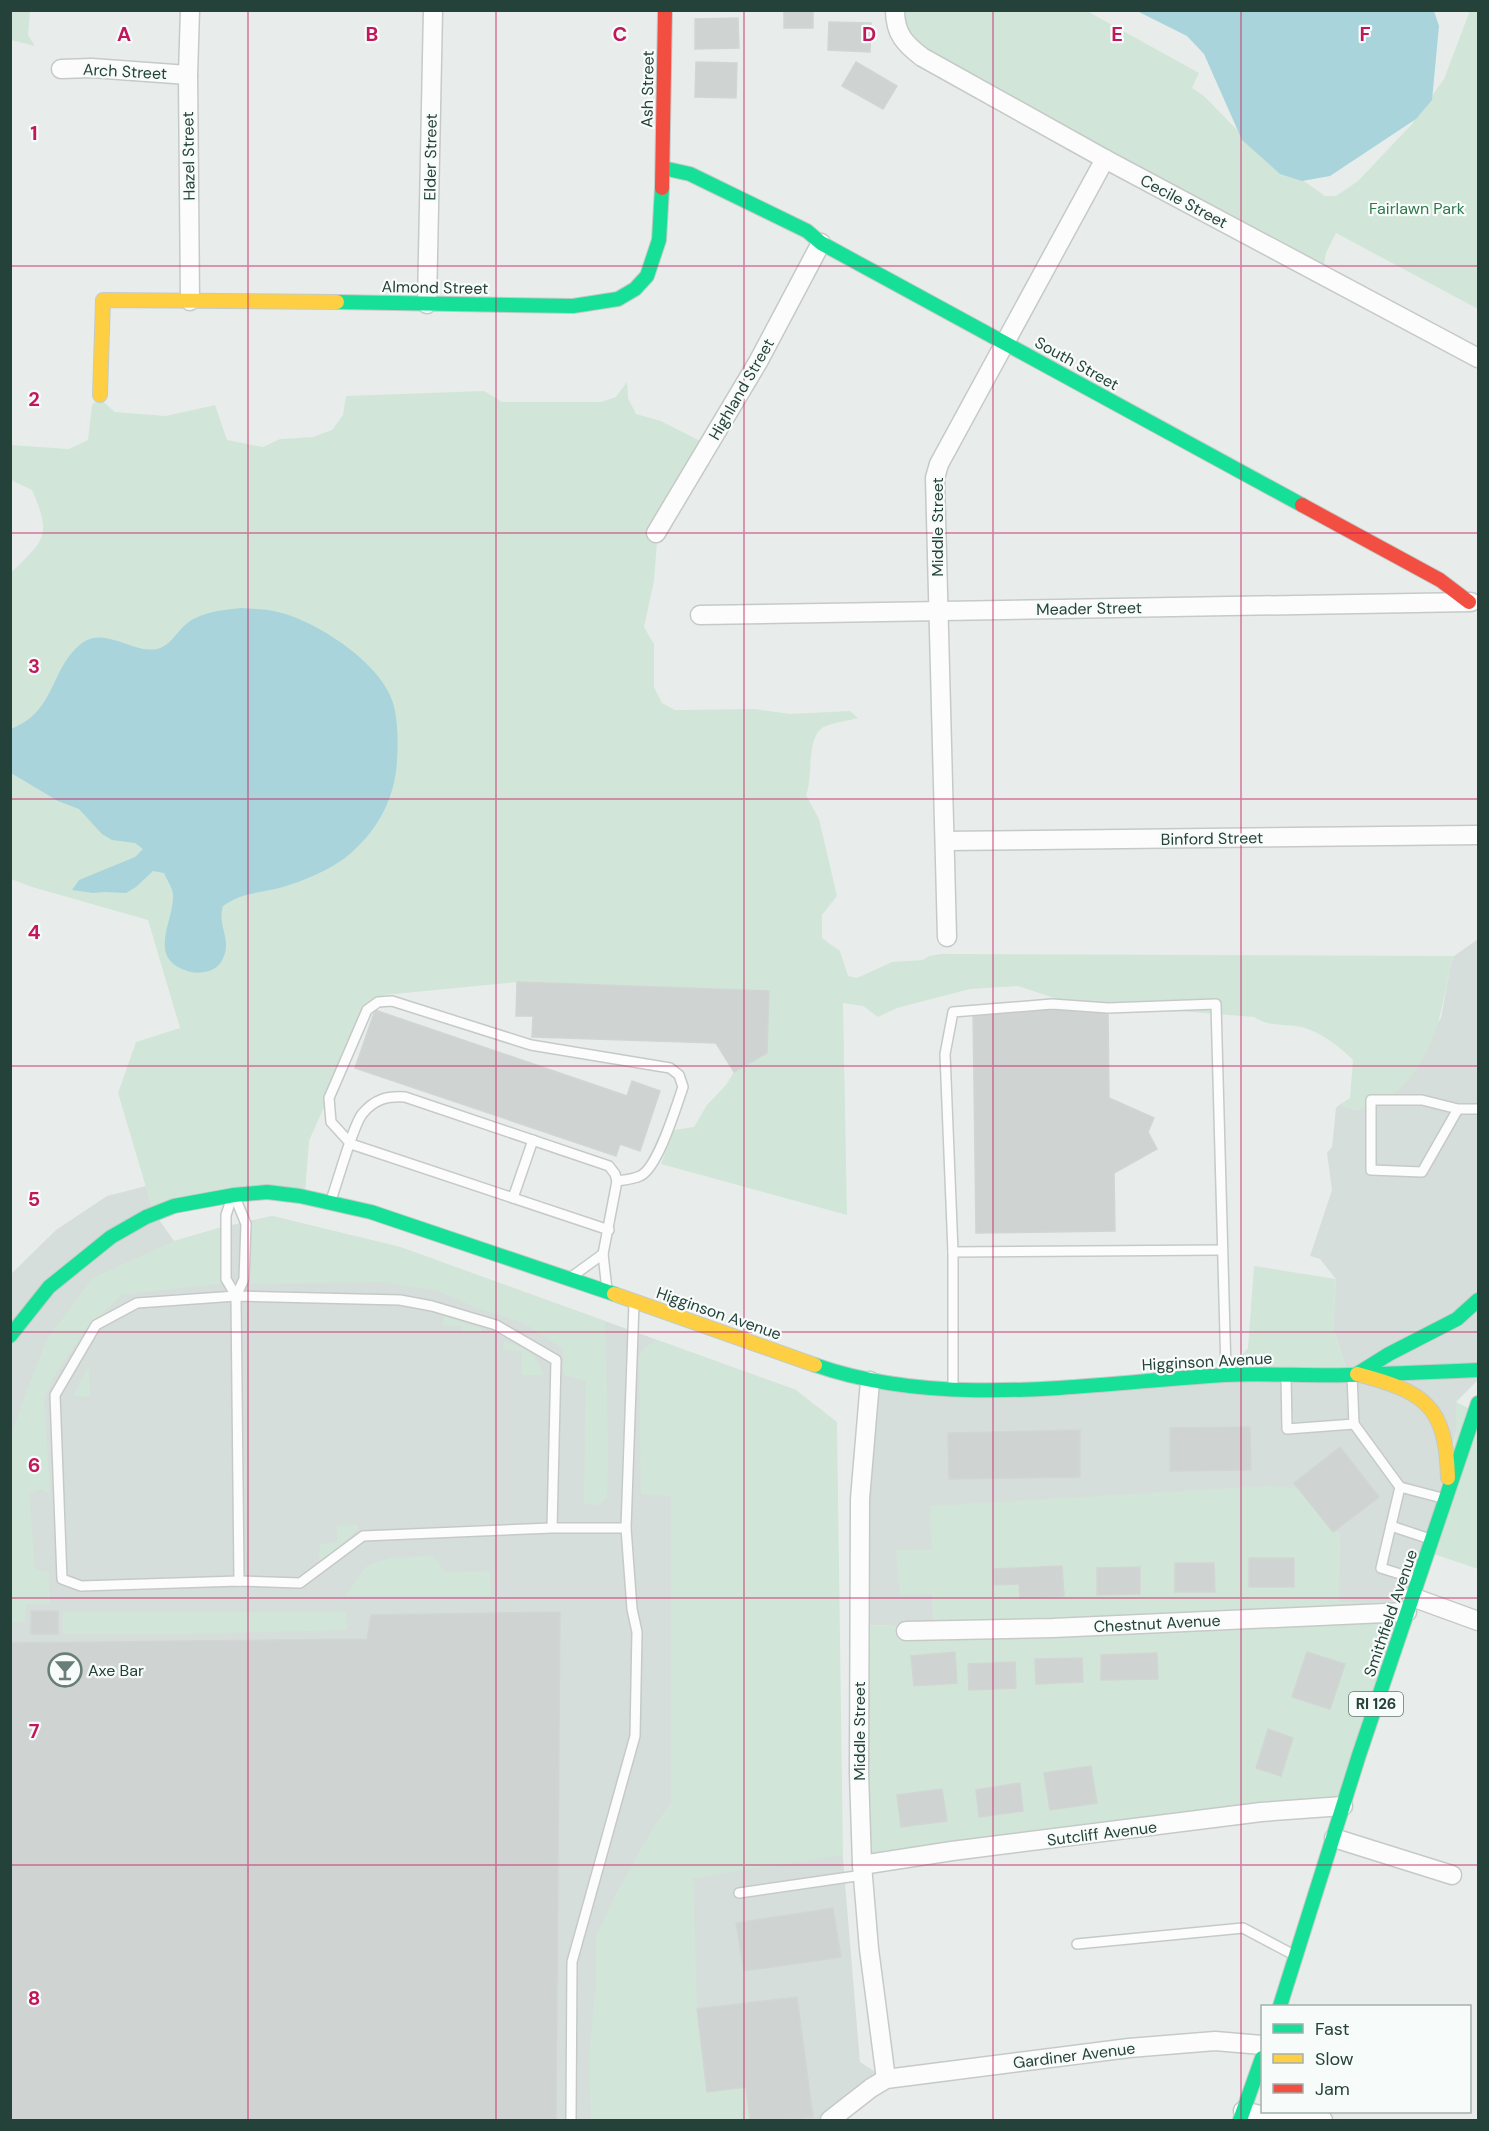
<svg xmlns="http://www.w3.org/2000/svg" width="1489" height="2131" viewBox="0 0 1489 2131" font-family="'DM Sans',sans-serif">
<rect width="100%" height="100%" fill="#e8edeb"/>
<!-- built -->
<g fill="#d6dedb">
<polygon points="1478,939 1478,1380 1456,1402 1456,1433 1410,1601 1342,1604 1338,1602 1340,1533 932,1525 933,1621 925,1624 861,1626 870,1380 977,1388 1346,1368 1333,1327 1336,1279 1320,1259 1310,1256 1332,1190 1327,1153 1332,1147 1336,1108 1339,1105 1357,1110 1363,1107 1376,1106 1441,1018 1451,963 1454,956"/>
<polygon points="146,1186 153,1211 174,1241 219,1228 272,1216 400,1247 796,1390 842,1847 860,2062 886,2079 821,2120 11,2120 10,1275 56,1230 107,1196"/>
</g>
<!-- green -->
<g fill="#d1e6d8">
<polygon points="11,10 30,11 28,35 35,46 11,40"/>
<polygon points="898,11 1087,11 1199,73 1192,88 1204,96 1248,141 1325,196 1336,196 1358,181 1412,124 1444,79 1469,13 1468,11 1478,11 1478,309 1336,233 1326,253 1324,265 1317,264 1118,158 901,35"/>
<path d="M627,382L628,398L636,414L661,421L706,444L658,530L654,581L644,627L654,644V687L662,703L675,710L755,709L790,714L850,711L858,718C848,721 836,722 826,726C805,734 814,776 806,795L819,819L837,896L822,915V938L840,951L848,976L857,978L892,962L923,960L929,956L941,954L1454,956L1451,963C1440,1020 1433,1070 1379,1104C1373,1108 1364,1106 1357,1110L1339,1105L1350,1098L1353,1060C1339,1046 1321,1032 1301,1027C1285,1024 1268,1027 1254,1017L1066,1002L1018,986L970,989L897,1008L878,1017L863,1006L843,1003L847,1215L661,1164L674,1130L694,1127L707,1105L726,1085L734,1072L767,1053L769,991L517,982L384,995L367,1010L309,1141L305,1193L153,1211L118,1093L136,1042L180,1028L148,920L32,887L11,879V573C45,539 52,537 32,490L11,480L10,445L69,449L88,440L92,405L99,398L115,412L166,416L215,405L227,440L263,447L280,439L313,437L332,430L343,415L346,396L484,391L502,402H601L616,397Z"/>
<polygon points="272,1216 400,1247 605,1321 608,1448 607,1498 598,1505 584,1503 586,1381 564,1375 563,1349 524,1323 477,1308 438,1291 382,1282 252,1284 244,1279 246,1224"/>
<polygon points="219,1228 225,1232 226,1279 219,1284 122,1294 84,1331 55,1375 44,1398 50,1494 41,1489 29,1494 35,1570 49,1572 50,1604 26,1604 25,1622 11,1622 10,1437 46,1341 93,1278 174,1241"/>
<polygon points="1254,1266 1336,1279 1333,1327 1346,1368 1226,1375 1248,1348"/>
<polygon points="444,1316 482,1329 481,1332 462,1333 461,1326 443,1325"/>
<polygon points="657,1340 796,1390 837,1422 843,1855 693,1878 697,2009 707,2092 746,2087 750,2120 591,2120 589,2056 596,1984 596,1937 616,1894 654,1826 671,1804 671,1496 641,1494 639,1356 646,1347"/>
<path d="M504,1341C524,1350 537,1351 543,1375H522V1351L503,1349Z"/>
<polygon points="89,1366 90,1397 73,1396"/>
<polygon points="1456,1402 1478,1413 1478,1569 1431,1553 1456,1433"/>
<polygon points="1269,1486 1299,1489 1333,1532 1340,1533 1339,1602 1410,1603 1343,1806 862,1865 861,1626 925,1624 933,1621 933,1594 900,1595 896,1550 932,1550 930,1506"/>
<polygon points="357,1525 358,1529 324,1560 319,1560 320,1544 337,1542 337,1526"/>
<polygon points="433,1556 445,1572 490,1571 491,1596 345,1596 367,1566 390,1558"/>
<polygon points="63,1612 346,1612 347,1630 174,1634 63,1634"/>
</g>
<!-- water -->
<g fill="#a9d4db">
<polygon points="1137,11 1434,11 1439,26 1432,100 1416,119 1330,176 1302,181 1280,174 1242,140 1204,54 1187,36"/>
<path d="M241,608C253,609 266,609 278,612C317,621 389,667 395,711C398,727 398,744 397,761C395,797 379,828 352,852C333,870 291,887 265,891C248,894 237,896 223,906C217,925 231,938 224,956C221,965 214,971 204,972C197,974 189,972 182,969C148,955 175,918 173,894C172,887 167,880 164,873L153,871L136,887L126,893L104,892L93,893L72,890L79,880L135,857L143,849L135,843L112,840L102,834L79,809L58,801L11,773V729C57,711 49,669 82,643C105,626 133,654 157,649C170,646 176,633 185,625C200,612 222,610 241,608Z"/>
</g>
<!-- building -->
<g fill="#cfd4d2" stroke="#d1d6d4" stroke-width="1.5">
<rect x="784" y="10" width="29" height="18"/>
<polygon points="738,18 739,48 695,49 695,19"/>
<polygon points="829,22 871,23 870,52 828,50"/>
<polygon points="696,62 737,63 736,98 695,97"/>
<polygon points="856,62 897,86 883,109 842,86"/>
<polygon points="517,982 769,991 767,1053 734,1072 716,1043 532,1037 533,1016 516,1016"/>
<polygon points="1108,1008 1109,1098 1154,1118 1148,1132 1157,1149 1114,1173 1115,1231 976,1233 973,1010"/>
<polygon points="375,1010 627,1096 632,1081 660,1091 640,1151 620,1144 616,1156 355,1068"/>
<polygon points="1250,1427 1251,1470 1170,1471 1170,1428"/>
<polygon points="1080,1430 1080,1477 949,1479 948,1433"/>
<polygon points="1340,1447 1379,1497 1333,1532 1294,1483"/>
<rect x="1249" y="1558" width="45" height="29"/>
<polygon points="1175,1563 1214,1563 1215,1592 1175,1592"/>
<polygon points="1062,1566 1064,1596 1020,1598 1019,1584 994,1585 994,1569"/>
<polygon points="1140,1567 1140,1594 1097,1595 1097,1568"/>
<rect x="31" y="1611" width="27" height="23"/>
<polygon points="560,1612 556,2120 10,2120 10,1643 367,1639 371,1615"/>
<polygon points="955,1652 957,1683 914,1686 911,1656"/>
<polygon points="1307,1652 1345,1664 1330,1709 1292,1697"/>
<polygon points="1157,1653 1158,1679 1101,1680 1101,1655"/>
<polygon points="1082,1658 1083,1682 1036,1684 1035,1659"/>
<polygon points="1015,1662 1016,1688 969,1690 968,1664"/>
<polygon points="1268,1729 1293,1738 1281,1776 1256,1768"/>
<polygon points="1091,1766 1097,1803 1050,1810 1044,1773"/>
<polygon points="1020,1783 1023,1811 979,1817 976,1790"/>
<polygon points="942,1789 947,1821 901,1827 897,1795"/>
<polygon points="833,1908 841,1957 744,1971 736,1923"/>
<polygon points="797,1997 813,2117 783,2120 750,2120 746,2087 707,2092 697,2009"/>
</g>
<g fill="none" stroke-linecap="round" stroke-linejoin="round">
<defs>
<g id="lane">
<polyline points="1458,1109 1422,1172 1371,1170 1371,1100 1422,1100 1458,1109 1478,1109"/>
<polyline points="235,1197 246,1224 244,1279 236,1296 239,1581"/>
<polyline points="513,1198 533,1140"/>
<polyline points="231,1200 226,1215 226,1279 236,1296"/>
<path d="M331,1200C337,1184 354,1122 363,1113C375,1099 387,1096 405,1097L609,1166L615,1174L617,1181L603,1254L607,1290"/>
<path d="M609,1230L351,1144L331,1122L329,1098L367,1010L378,1002L392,1001L531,1045L670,1068L679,1075L683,1087C676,1107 658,1168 640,1176C634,1179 624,1180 617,1181"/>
<polyline points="953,1252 1222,1250"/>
<polyline points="574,1275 603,1254"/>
<polyline points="1286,1375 1287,1429 1354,1424 1400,1487 1381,1568 1416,1579"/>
<polyline points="1352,1375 1354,1424"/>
<polyline points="953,1385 953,1252 945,1054 953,1012 1052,1004 1108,1008 1216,1004 1226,1372"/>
<polyline points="1400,1487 1442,1498"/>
<polyline points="1391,1526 1430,1539"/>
<polyline points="552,1528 556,1360 496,1325 432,1306 400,1300 236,1296 137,1303 96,1325 55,1395 62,1579 81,1586 239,1581 300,1583 363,1536 552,1528 626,1528"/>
<polyline points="739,1893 863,1875"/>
<polyline points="1077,1944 1243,1928 1294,1955"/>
<polyline points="571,2120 572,1962 635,1736 637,1632 632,1609 626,1528 634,1303"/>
</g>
<g id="street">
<polyline points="190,10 188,75 190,301"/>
<path d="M895,10C895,34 905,44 922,57L1105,159L1478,358"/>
<polyline points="61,69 92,68 188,75"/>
<polyline points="427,304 433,10"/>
<polyline points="656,533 758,362 821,243"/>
<polyline points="700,615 1471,602"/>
<polyline points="945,841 1478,835"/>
<polyline points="947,937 935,478 939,464 1105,159"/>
<polyline points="870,1381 860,1499 859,1773 862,1865 869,1949 886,2079"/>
<polyline points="1412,1597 1478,1621"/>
<polyline points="906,1631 1053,1628 1407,1612"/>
<polyline points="1334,1838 1452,1875"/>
<polyline points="862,1865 952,1851 1261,1812 1343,1806"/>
<polyline points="1243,2111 1273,2118 1323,2120"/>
<polyline points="830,2120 871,2088 886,2079 1129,2048 1215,2041 1262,2045"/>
</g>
<g id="fast">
<polyline points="663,168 690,174 807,231 821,243 1302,505"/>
<polyline points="337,302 573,306 618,299 635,289 647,276 659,240 662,188"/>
<polyline points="10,1336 49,1287 111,1237 146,1217 174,1206 234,1195 267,1192 300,1196 371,1212 614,1294"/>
<path d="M815,1365C943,1410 1091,1383 1224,1375C1265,1373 1306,1376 1347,1375C1390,1374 1434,1372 1478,1370"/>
<polyline points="1357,1374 1389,1354 1457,1319 1478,1300"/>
<polyline points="1280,2006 1359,1755 1478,1403"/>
<polyline points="1240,2120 1262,2058"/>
</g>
<g id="slow">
<polyline points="100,395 103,300 337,302"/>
<polyline points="614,1294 815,1365"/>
<path d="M1357,1374C1424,1392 1446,1404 1448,1478"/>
</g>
<g id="jam">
<polyline points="662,188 665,10"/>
<polyline points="1302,505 1440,580 1469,602"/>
</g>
</defs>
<!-- lane casing -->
<use href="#lane" stroke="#c5cac8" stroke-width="12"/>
<!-- street casing -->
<use href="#street" stroke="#c5cac8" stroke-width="21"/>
<!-- fast casing -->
<use href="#fast" stroke="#c3cbc8" stroke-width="16"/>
<!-- slow casing -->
<use href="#slow" stroke="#c3cbc8" stroke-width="16"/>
<!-- jam casing -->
<use href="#jam" stroke="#c3cbc8" stroke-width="16"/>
<!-- lane -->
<use href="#lane" stroke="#fcfcfc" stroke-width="9"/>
<!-- street -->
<use href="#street" stroke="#fcfcfc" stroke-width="18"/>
<!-- fast -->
<use href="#fast" stroke="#16e098" stroke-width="14"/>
<!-- slow -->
<use href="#slow" stroke="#ffcf43" stroke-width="14"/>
<!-- jam -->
<use href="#jam" stroke="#f24e42" stroke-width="14"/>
</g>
<!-- grid -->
<path fill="none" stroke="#c2185b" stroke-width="1.5" stroke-opacity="0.55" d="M248,10V2120M496,10V2120M744,10V2120M993,10V2120M1241,10V2120M10,266H1478M10,533H1478M10,799H1478M10,1066H1478M10,1332H1478M10,1598H1478M10,1865H1478"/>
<!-- icons -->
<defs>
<symbol id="bar-ring" viewBox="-11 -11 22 22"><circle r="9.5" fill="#f7fbf9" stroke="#697e78" stroke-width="1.5"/><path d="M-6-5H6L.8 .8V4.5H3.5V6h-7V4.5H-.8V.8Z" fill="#697e78"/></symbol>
</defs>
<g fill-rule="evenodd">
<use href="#bar-ring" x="46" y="1651" width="38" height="38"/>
</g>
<g text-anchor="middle" stroke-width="4.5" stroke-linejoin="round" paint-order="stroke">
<!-- shield labels -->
<rect fill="#f7fbf9" stroke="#637a73" stroke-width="1.5" x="1349" y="1692" width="54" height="24" rx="4.5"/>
<g font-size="15" font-weight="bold" fill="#24423a">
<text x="1376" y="1709">RI 126</text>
</g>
<!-- street labels -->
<g font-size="16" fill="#24423a" stroke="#f7fbf9">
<text transform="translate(125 71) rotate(3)" y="6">Arch Street</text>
<text transform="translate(647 89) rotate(-89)" y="6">Ash Street</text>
<text transform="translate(188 156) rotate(-91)" y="6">Hazel Street</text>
<text transform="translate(430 157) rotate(-89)" y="6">Elder Street</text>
<text transform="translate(1184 201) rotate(28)" y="6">Cecile Street</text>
<text transform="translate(435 287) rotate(1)" y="6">Almond Street</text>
<text transform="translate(1077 363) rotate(29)" y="6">South Street</text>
<text transform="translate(741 389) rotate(-60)" y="6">Highland Street</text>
<text transform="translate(937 527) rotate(-90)" y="6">Middle Street</text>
<text transform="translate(1089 608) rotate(-1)" y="6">Meader Street</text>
<text transform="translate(1212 838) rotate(-1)" y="6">Binford Street</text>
<text transform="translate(719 1313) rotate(19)" y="6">Higginson Avenue</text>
<text transform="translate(1207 1361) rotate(-3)" y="6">Higginson Avenue</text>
<text transform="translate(1390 1613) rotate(-71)" y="6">Smithfield Avenue</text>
<text transform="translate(1157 1623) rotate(-3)" y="6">Chestnut Avenue</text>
<text transform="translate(859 1731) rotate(-90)" y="6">Middle Street</text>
<text transform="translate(1102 1833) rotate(-7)" y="6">Sutcliff Avenue</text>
<text transform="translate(1074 2055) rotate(-7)" y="6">Gardiner Avenue</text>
</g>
<!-- park labels -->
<g font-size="16" fill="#2d7a4b" stroke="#f7fbf9">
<text x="1417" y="214">Fairlawn Park</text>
</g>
<!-- poi labels -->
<g font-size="16" fill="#24423a" stroke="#f7fbf9" text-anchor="start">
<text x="88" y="1676">Axe Bar</text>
</g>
</g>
<g font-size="20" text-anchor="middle" font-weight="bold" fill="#c2185b" stroke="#f7fbf9" stroke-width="4.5" stroke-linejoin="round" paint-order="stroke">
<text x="124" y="41">A</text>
<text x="372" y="41">B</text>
<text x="620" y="41">C</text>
<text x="869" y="41">D</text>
<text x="1117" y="41">E</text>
<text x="1365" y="41">F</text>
<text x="34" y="140">1</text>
<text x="34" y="406">2</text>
<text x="34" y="673">3</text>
<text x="34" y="939">4</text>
<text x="34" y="1206">5</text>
<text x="34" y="1472">6</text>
<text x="34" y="1738">7</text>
<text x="34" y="2005">8</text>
</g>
<!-- border -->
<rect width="1489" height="2131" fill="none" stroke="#24423a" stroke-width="24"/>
<!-- legend -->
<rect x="1261" y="2005" width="210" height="108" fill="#f7fbf9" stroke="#a3b1ad" stroke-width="1.5"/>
<rect x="1273" y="2024" width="30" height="9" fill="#16e098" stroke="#a3b1ad" stroke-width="1.5"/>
<text x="1315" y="2035" font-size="18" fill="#24423a">Fast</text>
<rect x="1273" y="2054" width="30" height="9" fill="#ffcf43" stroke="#a3b1ad" stroke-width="1.5"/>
<text x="1315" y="2065" font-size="18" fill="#24423a">Slow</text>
<rect x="1273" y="2084" width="30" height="9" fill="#f24e42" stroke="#a3b1ad" stroke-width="1.5"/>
<text x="1315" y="2095" font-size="18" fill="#24423a">Jam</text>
</svg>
